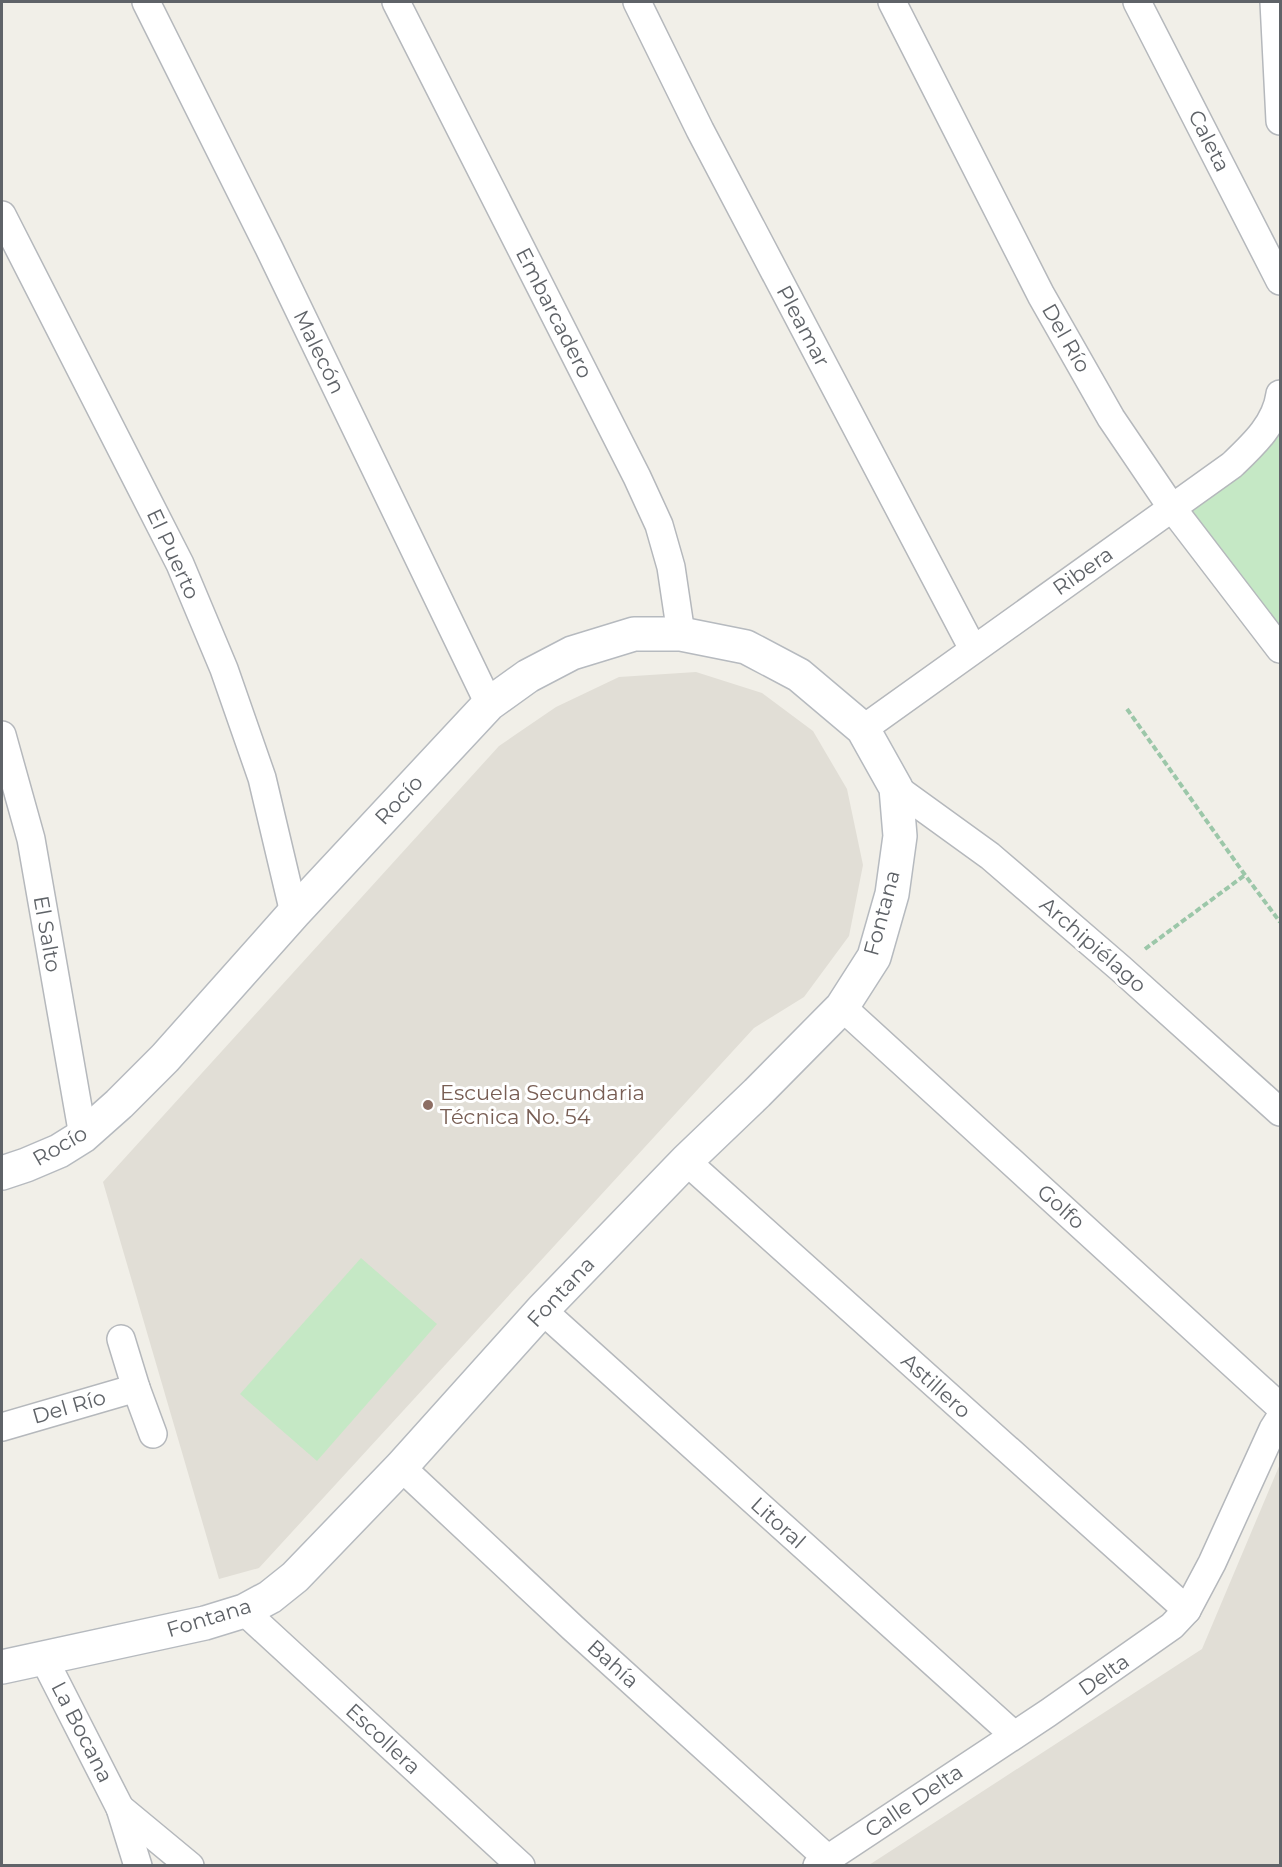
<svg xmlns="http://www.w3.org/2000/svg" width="1282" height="1867" viewBox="0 0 1282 1867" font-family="Montserrat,sans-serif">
<rect width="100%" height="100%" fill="#f1efe8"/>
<!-- education -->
<g fill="#e1ded6">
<polygon points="696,672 762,693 813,731 847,789 863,865 849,936 804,997 754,1028 259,1568 219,1579 103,1182 499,746 556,707 619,677"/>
<polygon points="1280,1464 1280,1865 869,1865 1202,1649"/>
</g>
<!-- green -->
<g fill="#c5e8c5">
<polygon points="1280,394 1280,649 1172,508 1232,465"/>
<polygon points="361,1258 437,1324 317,1461 240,1394"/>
</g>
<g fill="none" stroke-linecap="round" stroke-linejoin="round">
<defs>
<g id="street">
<polyline points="146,2 269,248 489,704"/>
<polyline points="396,2 637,477 659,525 671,567 681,634"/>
<polyline points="637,2 700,130 973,649"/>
<polyline points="892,2 1041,295 1111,418 1172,508 1280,649"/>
<polyline points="1137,2 1280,281"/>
<polyline points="1274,2 1280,121"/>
<polyline points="2,215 180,564 224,669 262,778 294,913"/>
<path d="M863,729L1232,465C1253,445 1276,424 1280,394"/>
<polyline points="2,735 31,839 83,1136"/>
<polyline points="896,788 990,856 1120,968 1280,1112"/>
<polyline points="842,1007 1280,1407"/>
<polyline points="686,1161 1187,1610"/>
<polyline points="542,1310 1014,1735"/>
<polyline points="121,1339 136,1388 153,1434"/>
<polyline points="2,1427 136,1388"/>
<polyline points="401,1467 573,1628 828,1859"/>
<polyline points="244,1611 521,1866"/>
<polyline points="43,1657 120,1808 138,1866"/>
<polyline points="120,1808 190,1866"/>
<polyline points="817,1866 1048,1713 1172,1626 1187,1610 1212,1563 1273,1429 1280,1418"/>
</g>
<polyline id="secondary" points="2,1173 26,1165 59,1151 83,1136 119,1104 165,1058 294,913 489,704 528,676 572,653 634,634 681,634 746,647 799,675 863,729 896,788 900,836 892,894 874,957 842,1007 757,1093 686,1161 542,1310 401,1467 295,1577 270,1597 244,1611 205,1623 2,1667"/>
</defs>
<!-- street casing -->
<use href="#street" stroke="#b5b8bc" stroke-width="30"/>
<!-- secondary casing -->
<use href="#secondary" stroke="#b6babf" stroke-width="36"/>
<!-- path -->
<g stroke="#9cc7a9" stroke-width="4" stroke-dasharray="6 3" stroke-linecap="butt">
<polyline points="1127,709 1245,875 1280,922"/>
<polyline points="1145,949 1245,875"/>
</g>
<!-- street -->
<use href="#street" stroke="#fff" stroke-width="27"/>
<!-- secondary -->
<use href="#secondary" stroke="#fff" stroke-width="33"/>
</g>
<!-- markers -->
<circle fill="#8d6e63" stroke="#fff" stroke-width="2" cx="428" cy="1105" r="6"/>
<g text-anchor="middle" stroke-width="6" stroke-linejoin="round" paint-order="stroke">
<!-- street labels -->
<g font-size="21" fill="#5f6368" stroke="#fff">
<text transform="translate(1209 141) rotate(63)" y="7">Caleta</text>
<text transform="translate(554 313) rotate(63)" y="7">Embarcadero</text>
<text transform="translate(803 326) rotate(62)" y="7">Pleamar</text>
<text transform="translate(1066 338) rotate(60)" y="7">Del Río</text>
<text transform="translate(319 352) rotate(64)" y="7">Malecón</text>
<text transform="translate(173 554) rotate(65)" y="7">El Puerto</text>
<text transform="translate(1083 571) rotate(-35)" y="7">Ribera</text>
<text transform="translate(399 800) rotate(-47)" y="7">Rocío</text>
<text transform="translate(882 913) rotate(-75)" y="7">Fontana</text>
<text transform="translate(47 934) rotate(80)" y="7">El Salto</text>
<text transform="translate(1093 945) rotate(41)" y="7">Archipiélago</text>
<text transform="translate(60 1146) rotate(-30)" y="7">Rocío</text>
<text transform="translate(1061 1207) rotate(42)" y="7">Golfo</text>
<text transform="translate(561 1292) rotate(-47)" y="7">Fontana</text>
<text transform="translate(936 1386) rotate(42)" y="7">Astillero</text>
<text transform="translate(69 1407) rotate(-16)" y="7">Del Río</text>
<text transform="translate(778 1523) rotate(42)" y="7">Litoral</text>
<text transform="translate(209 1618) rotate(-17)" y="7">Fontana</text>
<text transform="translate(613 1664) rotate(42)" y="7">Bahía</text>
<text transform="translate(1104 1675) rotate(-35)" y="7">Delta</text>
<text transform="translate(82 1732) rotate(63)" y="7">La Bocana</text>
<text transform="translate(383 1739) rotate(43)" y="7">Escollera</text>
<text transform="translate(914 1801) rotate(-34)" y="7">Calle Delta</text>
</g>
<!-- education labels -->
<g font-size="21" fill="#785e54" stroke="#fff" text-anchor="start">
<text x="440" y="1100">Escuela Secundaria<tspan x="440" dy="24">Técnica No. 54</tspan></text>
</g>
</g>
<!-- border -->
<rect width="1282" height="1867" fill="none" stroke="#5f6368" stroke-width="6"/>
</svg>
